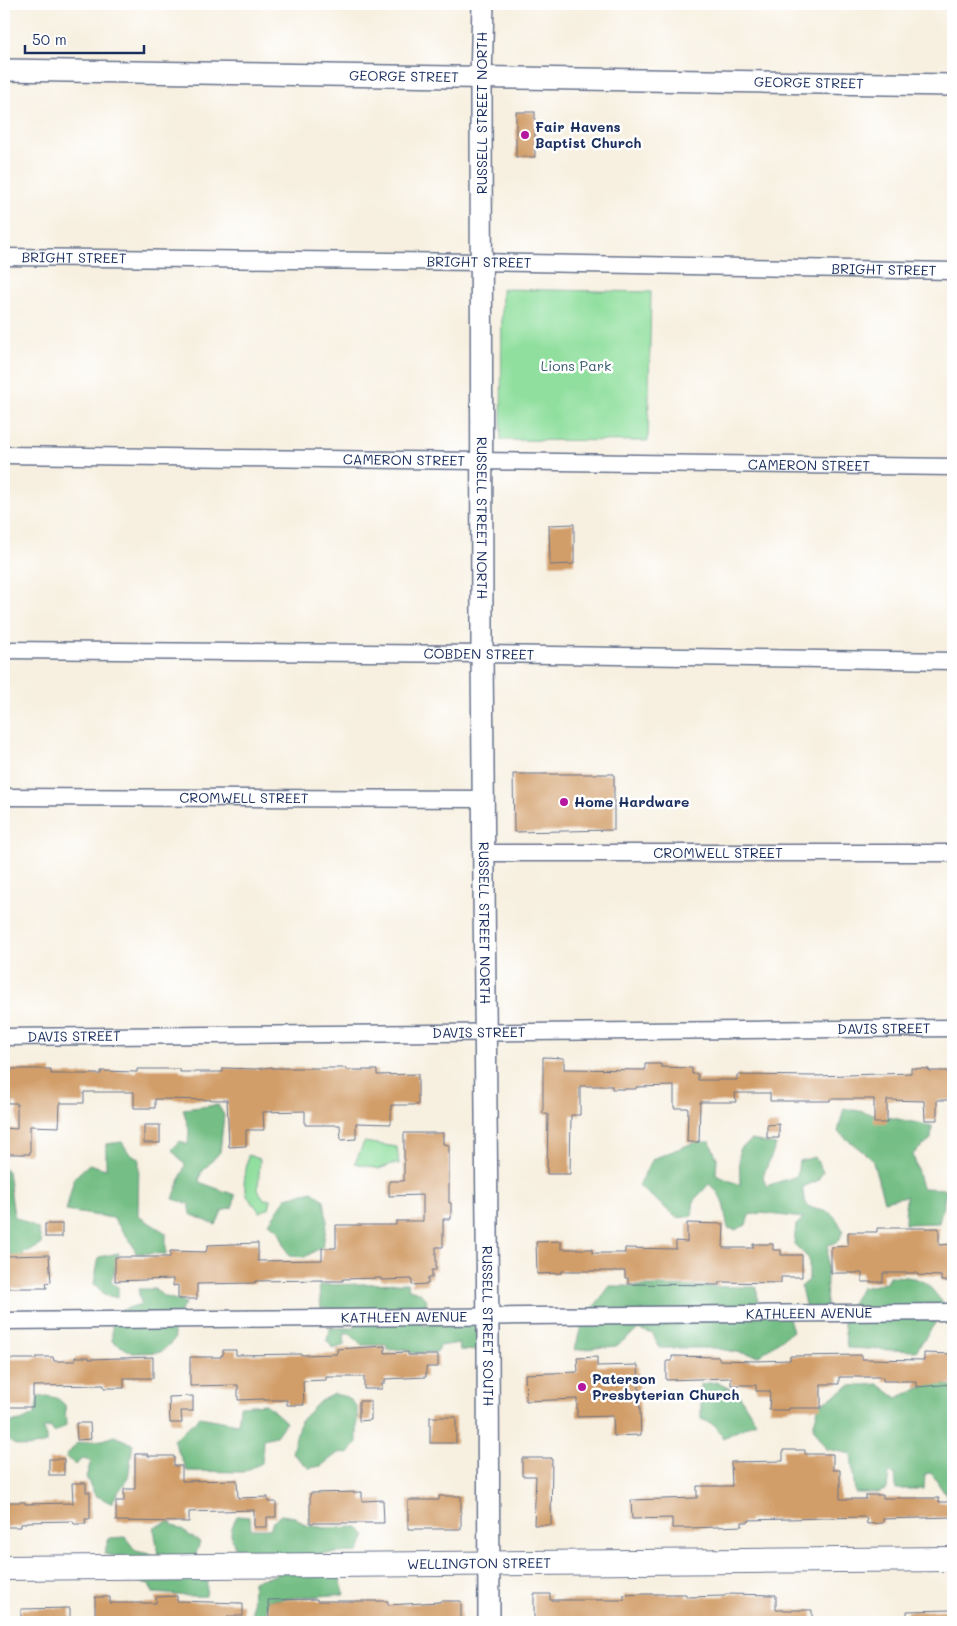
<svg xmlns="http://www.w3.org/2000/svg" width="957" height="1626" viewBox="0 0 957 1626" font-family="Mali,sans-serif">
<rect width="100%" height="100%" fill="#fff"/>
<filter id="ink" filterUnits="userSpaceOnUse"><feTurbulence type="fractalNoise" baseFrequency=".02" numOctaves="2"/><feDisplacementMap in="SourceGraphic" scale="10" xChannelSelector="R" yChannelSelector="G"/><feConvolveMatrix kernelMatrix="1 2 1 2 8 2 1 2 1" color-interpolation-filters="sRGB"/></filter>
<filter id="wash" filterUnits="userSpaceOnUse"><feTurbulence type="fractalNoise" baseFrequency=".0096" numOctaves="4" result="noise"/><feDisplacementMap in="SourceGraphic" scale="20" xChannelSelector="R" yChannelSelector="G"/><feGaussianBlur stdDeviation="1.12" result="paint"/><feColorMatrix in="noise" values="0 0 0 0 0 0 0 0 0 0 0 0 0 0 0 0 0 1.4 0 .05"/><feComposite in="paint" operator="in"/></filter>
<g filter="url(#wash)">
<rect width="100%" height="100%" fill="#f7f0e0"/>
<!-- green -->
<g fill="#90df9e" stroke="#56877e">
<polygon points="502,289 651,292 648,441 501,440"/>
<polygon points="364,1142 397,1147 399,1164 392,1164 379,1169 355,1163"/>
<polygon points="248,1155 260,1159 258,1190 264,1199 271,1200 269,1208 260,1212 247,1196 244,1183"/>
</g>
<!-- forest -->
<g fill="#74be85" stroke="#487672">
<polygon points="218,1105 224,1115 220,1152 201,1173 199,1182 235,1195 233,1207 222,1211 216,1225 190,1214 190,1204 173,1199 185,1165 172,1150 180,1141 188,1145 189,1130 183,1109"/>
<polygon points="844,1108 932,1126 931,1139 913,1154 922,1188 947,1189 939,1223 905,1224 906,1196 884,1201 872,1159 838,1132"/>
<path d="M752,1140L776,1145L763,1176L766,1186L797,1176L799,1161L815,1157L823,1172L817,1181L803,1187C802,1217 823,1205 834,1216C838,1220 840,1226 843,1230L839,1241L828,1245L826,1309H806L801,1287L809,1280V1259L794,1244L796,1225L803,1218L761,1213L749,1215L746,1225L735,1230L728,1228C723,1209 726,1197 709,1184L694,1200L692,1216L677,1218L638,1185L653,1159L695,1142H710L717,1158L716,1175L740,1185L739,1149Z"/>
<polygon points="122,1142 129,1153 139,1158 138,1216 166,1233 166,1254 136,1253 132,1243 113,1218 66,1211 74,1178 89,1164 106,1169 106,1144"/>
<polygon points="4,1169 8,1171 14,1216 38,1229 42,1244 23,1254 24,1261 13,1260 11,1254 4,1252"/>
<polygon points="312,1191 324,1200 327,1222 323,1246 305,1257 289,1256 278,1229 269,1223 286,1198"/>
<polygon points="119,1253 111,1282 118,1287 118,1298 105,1295 94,1284 99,1257"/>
<path d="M889,1276C925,1277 925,1280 946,1307L916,1351L847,1348L843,1318L861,1288L886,1283Z"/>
<polygon points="407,1283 409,1289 419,1292 427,1300 420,1324 427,1326 432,1310 455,1310 481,1330 481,1351 460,1350 459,1343 440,1346 437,1352 411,1353 408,1349 387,1350 387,1345 361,1345 350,1334 344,1334 345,1345 333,1349 327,1340 330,1328 356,1328 355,1310 321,1308 319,1285"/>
<polygon points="610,1286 757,1287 758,1307 789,1318 793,1331 759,1356 714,1348 659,1348 653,1334 639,1329 616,1346 575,1350 582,1322"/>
<polygon points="138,1289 156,1289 163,1296 186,1303 172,1323 175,1339 161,1352 133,1353 112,1341 112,1321 122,1310 141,1304"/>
<polygon points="716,1382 738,1393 756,1422 723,1438 715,1425 701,1419 701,1384"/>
<polygon points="931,1383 953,1386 953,1498 948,1498 931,1473 925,1474 924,1489 896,1489 895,1474 889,1473 887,1489 878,1493 855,1493 851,1454 827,1449 813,1427 819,1405 850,1386 878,1384 897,1398"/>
<polygon points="334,1394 347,1397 357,1407 357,1442 349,1454 338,1453 321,1466 309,1468 292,1453 300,1421 320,1401"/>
<path d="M46,1396L57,1398L65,1405L66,1425L55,1433L50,1427L43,1429L46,1435V1443C29,1448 18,1450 4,1437V1423L21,1421L35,1414L38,1397Z"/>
<polygon points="266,1404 286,1422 276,1436 263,1439 262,1463 243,1472 187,1471 173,1440 200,1417 238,1424 240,1406"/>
<polygon points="114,1436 133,1444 128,1478 111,1503 95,1495 86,1477 91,1461 82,1459 75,1465 66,1456 77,1443 102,1440"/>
<path d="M281,1515L295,1517L305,1525L326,1528L358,1527L366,1536L358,1552L313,1554L337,1571L344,1594L268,1600L265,1622L252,1617L253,1581L276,1575L278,1562L238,1553C230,1537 228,1533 237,1516L250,1517L251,1529H270L273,1521Z"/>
<path d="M169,1522L200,1542L195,1557L208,1571L206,1596C188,1597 171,1594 153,1593L149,1584L132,1580V1560L104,1554L109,1538L125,1537L136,1551L158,1556L154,1527Z"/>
</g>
<g id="blocks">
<!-- building -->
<g fill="#d19d67">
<rect x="516" y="112" width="19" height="45"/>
<polygon points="574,524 574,564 550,565 549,525"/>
<polygon points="513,774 614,774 614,830 514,832"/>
<polygon points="543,1057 564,1058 564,1069 645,1070 645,1064 661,1064 661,1067 692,1068 692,1074 698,1074 698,1080 737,1080 737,1075 815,1076 911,1073 911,1068 929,1069 929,1071 953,1071 953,1100 937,1100 937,1120 925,1120 924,1101 887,1100 887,1123 874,1123 874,1099 830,1099 830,1101 770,1101 770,1093 735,1093 736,1102 700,1102 699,1142 687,1142 688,1108 674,1108 674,1086 636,1087 636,1089 612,1089 612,1086 580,1086 580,1115 571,1115 570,1174 547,1174 548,1114 543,1114"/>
<polygon points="272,1067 272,1068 346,1068 346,1070 377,1070 377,1075 418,1074 418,1105 391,1105 391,1124 356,1123 356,1139 341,1140 340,1125 305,1125 305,1111 263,1112 264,1130 246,1130 246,1146 229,1147 227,1100 155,1099 155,1108 134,1108 134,1092 84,1092 84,1103 60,1103 59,1127 30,1126 30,1154 4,1154 4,1128 17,1129 17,1103 8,1103 8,1069 51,1069 51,1074 101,1074 101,1071 137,1072 137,1069 180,1069 180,1072 223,1072 223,1068 255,1069"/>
<polygon points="779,1124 779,1138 767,1138 767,1125"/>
<rect x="144" y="1125" width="16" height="18"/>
<polygon points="404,1133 443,1133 443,1144 449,1145 449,1203 451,1203 451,1219 443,1219 443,1247 436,1247 436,1270 432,1270 432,1278 428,1278 428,1284 412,1285 412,1279 381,1280 381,1278 343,1279 343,1281 323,1281 323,1280 255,1281 255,1283 197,1284 197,1299 178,1299 178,1285 173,1286 173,1279 115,1281 115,1257 170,1257 170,1251 206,1252 208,1245 258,1243 258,1261 322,1260 322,1248 336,1248 336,1225 396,1225 396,1221 423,1221 423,1195 389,1196 389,1181 404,1181"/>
<polygon points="687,1223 724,1224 723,1248 753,1248 753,1244 773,1244 773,1250 781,1250 781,1255 802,1255 802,1277 781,1277 781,1283 719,1282 719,1285 628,1284 628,1278 625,1278 625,1271 562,1271 562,1273 537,1274 536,1242 561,1241 561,1249 592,1249 592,1253 625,1253 625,1248 676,1249 676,1241 687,1242"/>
<rect x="45" y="1224" width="17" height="13"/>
<polygon points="877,1228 939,1228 939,1245 953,1244 953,1281 941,1281 941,1276 917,1275 917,1273 883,1273 883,1282 862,1282 862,1273 831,1273 831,1247 848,1246 848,1232 877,1232"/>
<polygon points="49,1255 51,1282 46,1283 47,1288 4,1288 4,1256"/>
<polygon points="385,1346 385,1353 408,1352 408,1355 438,1355 438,1367 426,1367 426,1377 385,1379 385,1383 382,1383 382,1389 364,1389 364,1377 326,1377 326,1380 303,1381 304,1405 287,1405 287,1400 264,1400 264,1399 238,1400 238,1385 190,1386 190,1357 221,1357 221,1355 223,1355 223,1350 236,1350 236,1355 302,1354 302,1355 337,1354 337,1349"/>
<polygon points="924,1353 953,1354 953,1384 916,1387 916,1381 883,1381 883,1377 839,1377 839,1384 821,1384 821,1408 789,1408 789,1410 769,1410 770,1391 756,1391 756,1385 731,1385 731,1378 666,1380 666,1362 667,1361 672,1361 672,1356 719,1357 719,1360 756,1361 790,1360 790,1356 862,1355 862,1359 924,1360"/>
<polygon points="36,1357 53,1357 54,1361 75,1361 75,1357 89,1357 89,1359 153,1357 153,1378 124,1378 124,1388 104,1388 104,1385 33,1386 33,1407 4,1407 4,1395 6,1395 6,1359 36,1359"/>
<polygon points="597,1357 597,1366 638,1365 641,1435 614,1436 613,1416 577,1417 577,1399 526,1401 525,1374 578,1372 577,1358"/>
<polygon points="193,1396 193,1411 181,1411 182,1423 170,1423 169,1397"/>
<polygon points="359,1401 371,1401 371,1420 359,1421"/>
<rect x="430" y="1417" width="26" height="26"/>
<polygon points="76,1423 90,1423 91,1439 77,1440"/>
<polygon points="783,1450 805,1450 805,1454 833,1454 833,1470 840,1470 840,1499 866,1499 866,1495 883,1495 883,1498 939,1498 939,1502 953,1502 953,1517 883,1519 883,1523 867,1524 866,1517 749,1520 749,1522 742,1522 742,1526 690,1528 672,1528 672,1518 632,1519 631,1500 697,1498 697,1486 732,1486 731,1462 783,1461"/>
<polygon points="135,1454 148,1454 148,1456 174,1456 174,1466 182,1466 182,1481 237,1480 238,1498 268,1497 268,1502 276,1502 276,1517 267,1517 267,1527 254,1527 254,1510 189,1512 189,1522 116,1521 116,1501 124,1501 124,1489 135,1489"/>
<polygon points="522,1458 552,1458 551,1525 534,1525 536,1476 522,1476"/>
<rect x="49" y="1459" width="15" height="16"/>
<polygon points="72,1483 86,1483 86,1492 90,1492 90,1519 85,1519 86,1524 74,1524 73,1521 26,1522 26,1523 21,1524 21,1527 6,1527 5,1521 4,1521 4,1502 25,1502 25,1504 73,1503"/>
<polygon points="362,1492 362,1501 383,1500 384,1523 310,1523 310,1493"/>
<polygon points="439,1496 461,1496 461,1529 408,1529 408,1500 439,1500"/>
<polygon points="534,1594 550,1594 550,1600 624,1600 624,1595 642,1594 686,1594 686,1597 725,1596 725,1594 776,1595 776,1610 812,1610 812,1622 534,1622"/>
<polygon points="177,1596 177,1601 181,1601 239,1603 239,1604 243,1604 243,1616 228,1616 228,1622 95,1622 95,1597 110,1597 110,1603 156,1603 156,1597"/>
<polygon points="317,1599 317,1601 388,1601 388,1605 440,1602 440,1601 461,1601 461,1622 296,1622 296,1618 269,1619 268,1600"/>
<polygon points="70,1608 70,1622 21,1622 21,1609"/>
<polygon points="953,1610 953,1622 907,1622 907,1611"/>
</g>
</g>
</g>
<g filter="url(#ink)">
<use href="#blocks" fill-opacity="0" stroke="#68738c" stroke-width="1"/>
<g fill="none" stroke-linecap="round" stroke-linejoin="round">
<defs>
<g id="minor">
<path id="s1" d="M4,257L481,262L953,271"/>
<path id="s2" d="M4,455L953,467"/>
<path id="s3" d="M4,650L482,654L953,661"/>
<path id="s4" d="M4,797L483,799"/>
<path id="s5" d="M483,853H953"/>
<path id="s6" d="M4,1037L953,1028"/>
<path id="s7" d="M4,1321L953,1312"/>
</g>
<g id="tertiary">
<path id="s8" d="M483,4L481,79L482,654L488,1341L489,1622"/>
<path id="s9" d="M4,70L953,85"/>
</g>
<g id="secondary">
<path id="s10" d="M4,1568L953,1559"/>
</g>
</defs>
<!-- minor casing -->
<use href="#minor" stroke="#68738c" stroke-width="19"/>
<!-- tertiary casing -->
<use href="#tertiary" stroke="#68738c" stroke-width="24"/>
<!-- secondary casing -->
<use href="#secondary" stroke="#68738c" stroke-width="26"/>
<!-- minor -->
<use href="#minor" stroke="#fff" stroke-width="16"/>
<!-- tertiary -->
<use href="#tertiary" stroke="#fff" stroke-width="21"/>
<!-- secondary -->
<use href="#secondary" stroke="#fff" stroke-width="24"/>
</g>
</g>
<!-- markers -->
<g fill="#b5179e" stroke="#fff" stroke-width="2">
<circle cx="525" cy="135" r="5"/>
<circle cx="564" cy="802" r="5"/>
<circle cx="582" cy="1387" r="5"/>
</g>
<g text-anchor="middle" stroke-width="5" stroke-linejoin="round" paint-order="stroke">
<!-- street labels -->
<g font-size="14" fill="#1b2f5e" stroke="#fff">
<text dy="5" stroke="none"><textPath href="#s9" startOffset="400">GEORGE STREET</textPath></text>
<text dy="5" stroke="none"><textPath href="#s9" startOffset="805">GEORGE STREET</textPath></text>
<text transform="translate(482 113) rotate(-90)" y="5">RUSSELL STREET NORTH</text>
<text dy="5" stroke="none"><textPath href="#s1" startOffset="70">BRIGHT STREET</textPath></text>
<text dy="5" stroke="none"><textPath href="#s1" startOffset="475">BRIGHT STREET</textPath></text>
<text dy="5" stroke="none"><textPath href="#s1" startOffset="880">BRIGHT STREET</textPath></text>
<text dy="5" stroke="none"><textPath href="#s2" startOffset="400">CAMERON STREET</textPath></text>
<text dy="5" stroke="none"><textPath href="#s2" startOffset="805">CAMERON STREET</textPath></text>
<text dy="5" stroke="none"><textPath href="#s8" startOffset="514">RUSSELL STREET NORTH</textPath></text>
<text dy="5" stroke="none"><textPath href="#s3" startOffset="475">COBDEN STREET</textPath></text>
<text dy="5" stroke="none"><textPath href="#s4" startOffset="240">CROMWELL STREET</textPath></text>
<text dy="5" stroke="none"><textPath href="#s5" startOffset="235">CROMWELL STREET</textPath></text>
<text dy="5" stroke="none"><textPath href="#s8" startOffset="919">RUSSELL STREET NORTH</textPath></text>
<text dy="5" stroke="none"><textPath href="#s6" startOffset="880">DAVIS STREET</textPath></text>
<text dy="5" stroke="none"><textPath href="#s6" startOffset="475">DAVIS STREET</textPath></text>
<text dy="5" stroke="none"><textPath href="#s6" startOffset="70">DAVIS STREET</textPath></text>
<text dy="5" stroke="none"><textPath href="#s7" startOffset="805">KATHLEEN AVENUE</textPath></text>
<text dy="5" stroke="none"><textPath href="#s7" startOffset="400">KATHLEEN AVENUE</textPath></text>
<text dy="5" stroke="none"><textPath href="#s8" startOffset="1322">RUSSELL STREET SOUTH</textPath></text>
<text dy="5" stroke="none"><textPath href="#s10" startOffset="475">WELLINGTON STREET</textPath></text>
</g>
<!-- poi labels -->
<g font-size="14" font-weight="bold" fill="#1b2f5e" stroke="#fff" text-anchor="start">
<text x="535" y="132">Fair Havens<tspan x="535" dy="16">Baptist Church</tspan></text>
<text x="574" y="807">Home Hardware</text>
<text x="592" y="1384">Paterson<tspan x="592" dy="16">Presbyterian Church</tspan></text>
</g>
<!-- park labels -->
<g font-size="14" fill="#385b6e" stroke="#fff">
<text x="576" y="371">Lions Park</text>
</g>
</g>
<!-- margin -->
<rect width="957" height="1626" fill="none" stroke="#fff" stroke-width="20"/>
<!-- scale -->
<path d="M25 45v8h119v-8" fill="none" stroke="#1b2f5e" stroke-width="2.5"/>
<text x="32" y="45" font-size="15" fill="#1b2f5e" stroke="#ffffff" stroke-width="4" paint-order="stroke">50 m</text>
</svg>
